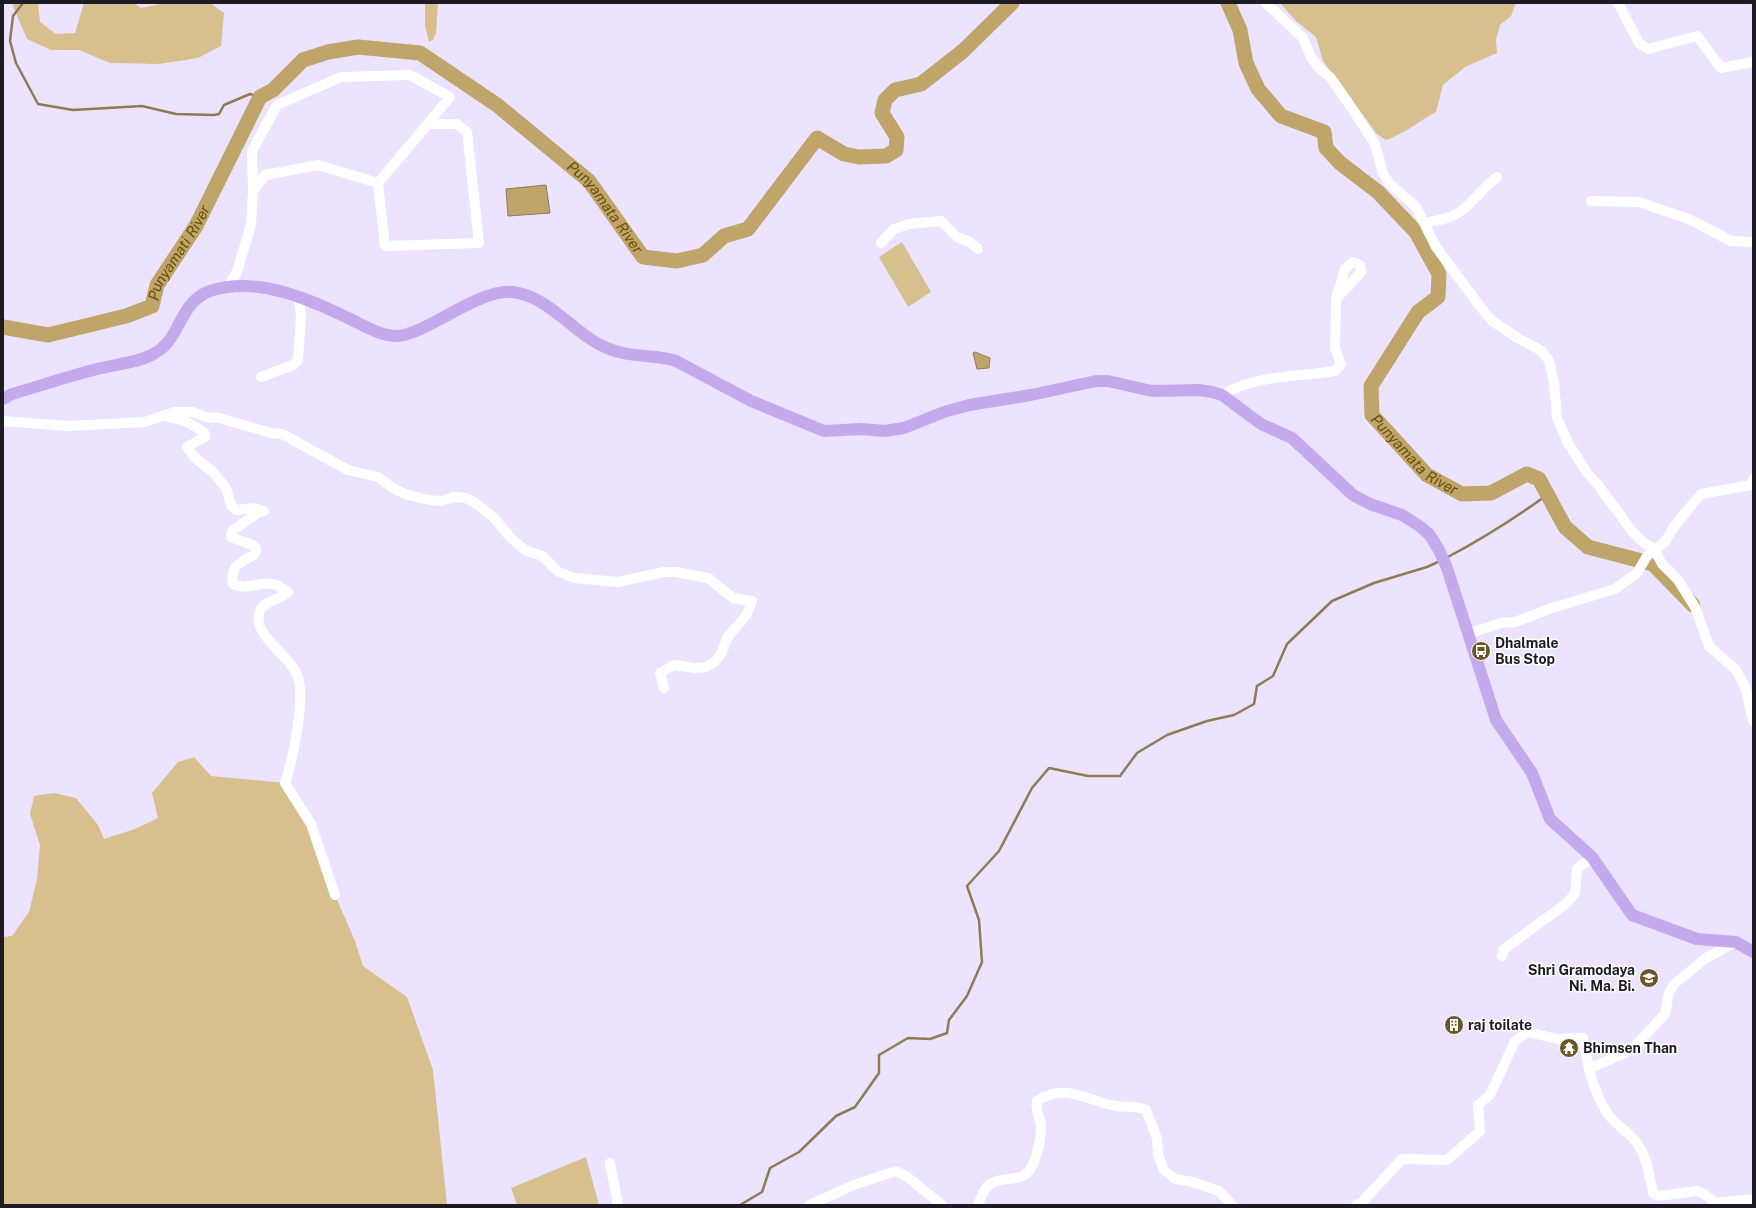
<svg xmlns="http://www.w3.org/2000/svg" width="1756" height="1208" viewBox="0 0 1756 1208" font-family="'Public Sans',sans-serif">
<rect width="100%" height="100%" fill="#ebe3ff"/>
<!-- green -->
<g fill="#d7c08e">
<polygon points="14,3 38,3 40,22 56,34 75,33 84,3 134,3 141,8 165,3 210,3 224,13 221,46 198,58 159,64 110,63 79,50 51,50 27,39 13,6"/>
<polygon points="425,3 438,3 436,33 433,40 429,42 425,26"/>
<path d="M1280,3H1516L1511,16L1500,25L1496,40L1497,53L1465,67L1443,85L1436,112C1419,121 1404,134 1386,140L1377,134L1323,61L1316,37L1296,21Z"/>
<polygon points="902,242 931,292 908,307 879,257"/>
<polygon points="194,757 211,776 285,783 311,824 335,895 355,941 363,966 407,997 433,1070 447,1205 3,1205 3,937 12,936 29,912 37,879 40,845 30,814 34,796 54,793 76,798 98,825 104,839 135,829 158,818 152,793 178,762"/>
<polygon points="586,1157 599,1205 517,1205 511,1188"/>
</g>
<!-- water -->
<g fill="#bfa569" stroke="#8e7b54">
<polygon points="546,185 550,213 508,216 506,189"/>
<polygon points="975,352 990,358 989,368 977,369 973,353"/>
</g>
<g fill="none" stroke-linecap="round" stroke-linejoin="round">
<!-- stream -->
<g stroke="#8e7b54" stroke-width="2.5">
<polyline points="23,3 13,16 10,41 16,63 38,104 73,110 142,106 176,114 214,115 219,114 224,105 250,94 260,97"/>
<path d="M1446,558C1482,539 1515,518 1547,495"/>
<polyline points="740,1205 762,1192 770,1168 799,1152 836,1116 855,1107 879,1073 879,1055 908,1038 930,1039 947,1033 949,1020 967,996 982,962 979,920 967,886 999,851 1032,788 1049,768 1088,776 1120,776 1137,753 1167,735 1207,721 1234,715 1254,704 1257,686 1273,676 1287,644 1332,601 1374,583 1427,567 1440,561"/>
</g>
<!-- river -->
<g stroke="#bfa569" stroke-width="15">
<path id="s1" d="M1228,3L1240,30L1246,63L1258,89L1281,116L1324,132L1326,148L1340,163L1378,192L1416,232L1439,274L1438,297L1418,312L1371,386L1372,415L1427,475L1462,494L1491,493L1527,474L1539,479L1565,527L1588,547L1653,564L1693,605"/>
<path id="s2" d="M3,327L48,335L126,316L152,306L157,285L196,226L260,97L273,90L303,60L328,52L358,47L420,53L497,105L589,181L643,257L677,261L703,255L724,236L748,229L817,138L844,154L859,157L886,156L896,150L897,137L882,113L885,100L895,90L921,84L963,51L1012,3"/>
</g>
<!-- minor -->
<g stroke="#fff" stroke-width="10">
<polyline points="1266,3 1303,38 1311,57 1319,68 1330,77 1349,104 1375,144 1383,173 1389,183 1416,207 1436,247 1476,301 1491,320 1516,337 1542,351 1549,360 1554,383 1557,418 1569,445 1588,474 1598,485 1632,531 1643,542 1654,549 1662,564 1678,580 1695,607 1709,646 1736,670 1746,689 1753,721"/>
<polyline points="1618,3 1639,43 1648,49 1697,36 1721,68 1753,62"/>
<polyline points="1591,201 1639,202 1691,220 1731,241 1753,242"/>
<path d="M1425,223C1433,221 1442,220 1450,217C1467,211 1482,188 1497,177"/>
<polyline points="881,243 894,229 909,224 941,221 957,237 970,242 978,249"/>
<polyline points="228,287 237,272 251,225 253,191 265,175 318,165 378,183 385,246 479,243 467,132 457,124 428,124 378,183 450,97 410,75 341,77 277,105 252,151 253,191"/>
<polyline points="261,377 293,365 298,360 301,316 298,295"/>
<path d="M1222,395C1252,375 1300,377 1335,371L1341,364L1335,348L1336,299L1345,269L1353,262L1360,265L1361,272L1336,299"/>
<path d="M169,417C184,420 194,424 205,434V437L187,447L194,457L214,473L226,488L231,505L236,510L254,508L264,511L259,512L232,531L231,537L255,546L256,550L254,555C240,562 230,566 233,584C247,591 263,580 277,585C281,587 284,590 288,592C280,600 265,600 260,611C250,635 291,655 298,677C305,701 293,759 285,783L311,824L335,895"/>
<polyline points="3,421 69,426 145,422 174,412 193,412 205,417 219,418 271,433 282,434 348,470 378,477 393,488 405,494 429,500 441,501 454,497 466,498 477,504 494,518 511,538 525,550 542,556 557,571 574,578 618,582 664,572 676,572 708,578 733,598 752,601 747,614 727,638 722,652 715,662 706,667 695,668 674,665 660,673 664,688"/>
<polyline points="1467,634 1501,623 1515,622 1552,608 1615,589 1637,573 1647,556 1665,542 1673,528 1701,494 1751,485 1753,479"/>
<polyline points="1502,956 1503,950 1567,903 1575,893 1577,869 1592,857"/>
<path d="M1589,1069C1592,1083 1602,1109 1612,1119C1620,1128 1631,1134 1637,1143C1648,1159 1649,1175 1653,1193L1658,1196L1697,1191L1704,1194L1716,1203L1753,1199"/>
<polyline points="610,1163 618,1205"/>
<polyline points="809,1205 854,1185 896,1171 906,1176 942,1205"/>
<path d="M978,1205C981,1198 984,1188 990,1184C1005,1174 1024,1186 1033,1164C1037,1156 1042,1134 1041,1125C1040,1115 1035,1114 1037,1101C1065,1082 1087,1101 1116,1106C1127,1108 1136,1105 1146,1110L1157,1138L1158,1155L1164,1170L1175,1179L1193,1182L1219,1191L1232,1205"/>
<polyline points="1356,1205 1362,1202 1402,1159 1447,1160 1480,1131 1478,1105 1490,1095 1515,1041 1528,1032 1557,1039 1583,1038 1589,1069 1631,1050 1665,1014 1669,993 1673,985 1706,958 1736,942"/>
</g>
<!-- major -->
<path stroke="#c4aaec" stroke-width="12" d="M3,399L12,394C40,386 69,376 97,369C116,364 138,363 155,353C181,339 179,302 210,291C257,276 307,298 348,318C363,325 380,336 397,336C404,336 411,333 418,330C443,320 487,288 513,292C551,297 573,334 607,348C629,358 654,354 676,361L751,401L824,431L861,429L885,431L904,428L944,412L969,405L1031,395L1096,381H1108L1152,391L1199,390L1212,392L1222,395L1261,424L1292,438L1353,495L1370,504L1402,515L1418,525L1429,534L1439,550L1447,568L1496,720L1532,773L1550,819L1592,857L1632,915L1697,939L1736,942L1753,952"/>
</g>
<!-- icons -->
<defs>
<symbol id="bus-disc" viewBox="-11 -11 22 22"><circle r="9.5" fill="#6b5726" stroke="#fff"/><path d="M-5-6H5V4H4V6H2V4H-2V6H-4V4H-5ZM-3.5-4V0h7V-4ZM-3.5 1.2v1.5H-2V1.2ZM2 1.2v1.5H3.5V1.2Z" fill="#fff"/></symbol>
<symbol id="school-disc" viewBox="-11 -11 22 22"><circle r="9.5" fill="#6b5726" stroke="#fff"/><path d="M0-5L7-2L0 1L-7-2ZM-4 1L0 2.5L4 1V4Q0 6-4 4Z" fill="#fff"/></symbol>
<symbol id="building-disc" viewBox="-11 -11 22 22"><circle r="9.5" fill="#6b5726" stroke="#fff"/><path d="M-4-6H4V6H1V3H-1V6H-4ZM-2.5-4.3h1.7v1.8h-1.7ZM.8-4.3h1.7v1.8H.8ZM-2.5-1h1.7V.8h-1.7ZM.8-1h1.7V.8H.8Z" fill="#fff"/></symbol>
<symbol id="temple-disc" viewBox="-11 -11 22 22"><circle r="9.5" fill="#6b5726" stroke="#fff"/><path d="M0-6L5-2H3V0L6.5 2.5H4V6H1.5V3h-3V6H-4V2.5H-6.5L-3 0V-2H-5Z" fill="#fff"/></symbol>
</defs>
<g fill-rule="evenodd">
<use href="#bus-disc" x="1470" y="640" width="22" height="22"/>
<use href="#school-disc" x="1638" y="967" width="22" height="22"/>
<use href="#building-disc" x="1443" y="1014" width="22" height="22"/>
<use href="#temple-disc" x="1558" y="1037" width="22" height="22"/>
</g>
<g text-anchor="middle" stroke-width="3" stroke-linejoin="round" paint-order="stroke">
<!-- poi labels -->
<g font-size="14" font-weight="bold" fill="#1d1a24" stroke="#fff" text-anchor="start">
<text x="1495" y="648">Dhalmale<tspan x="1495" dy="16">Bus Stop</tspan></text>
<text x="1635" y="975" text-anchor="end">Shri Gramodaya<tspan x="1635" dy="16">Ni. Ma. Bi.</tspan></text>
<text x="1468" y="1030">raj toilate</text>
<text x="1583" y="1053">Bhimsen Than</text>
</g>
<!-- water labels -->
<g font-size="15" font-style="italic" fill="#694f00" stroke="#fff">
<text dy="5" stroke="none"><textPath href="#s2" startOffset="809">Punyamata River</textPath></text>
<text dy="5" stroke="none"><textPath href="#s2" startOffset="214">Punyamati River</textPath></text>
<text dy="5" stroke="none"><textPath href="#s1" startOffset="584">Punyamata River</textPath></text>
</g>
</g>
<!-- border -->
<rect width="1756" height="1208" fill="none" stroke="#1d1a24" stroke-width="8"/>
</svg>
